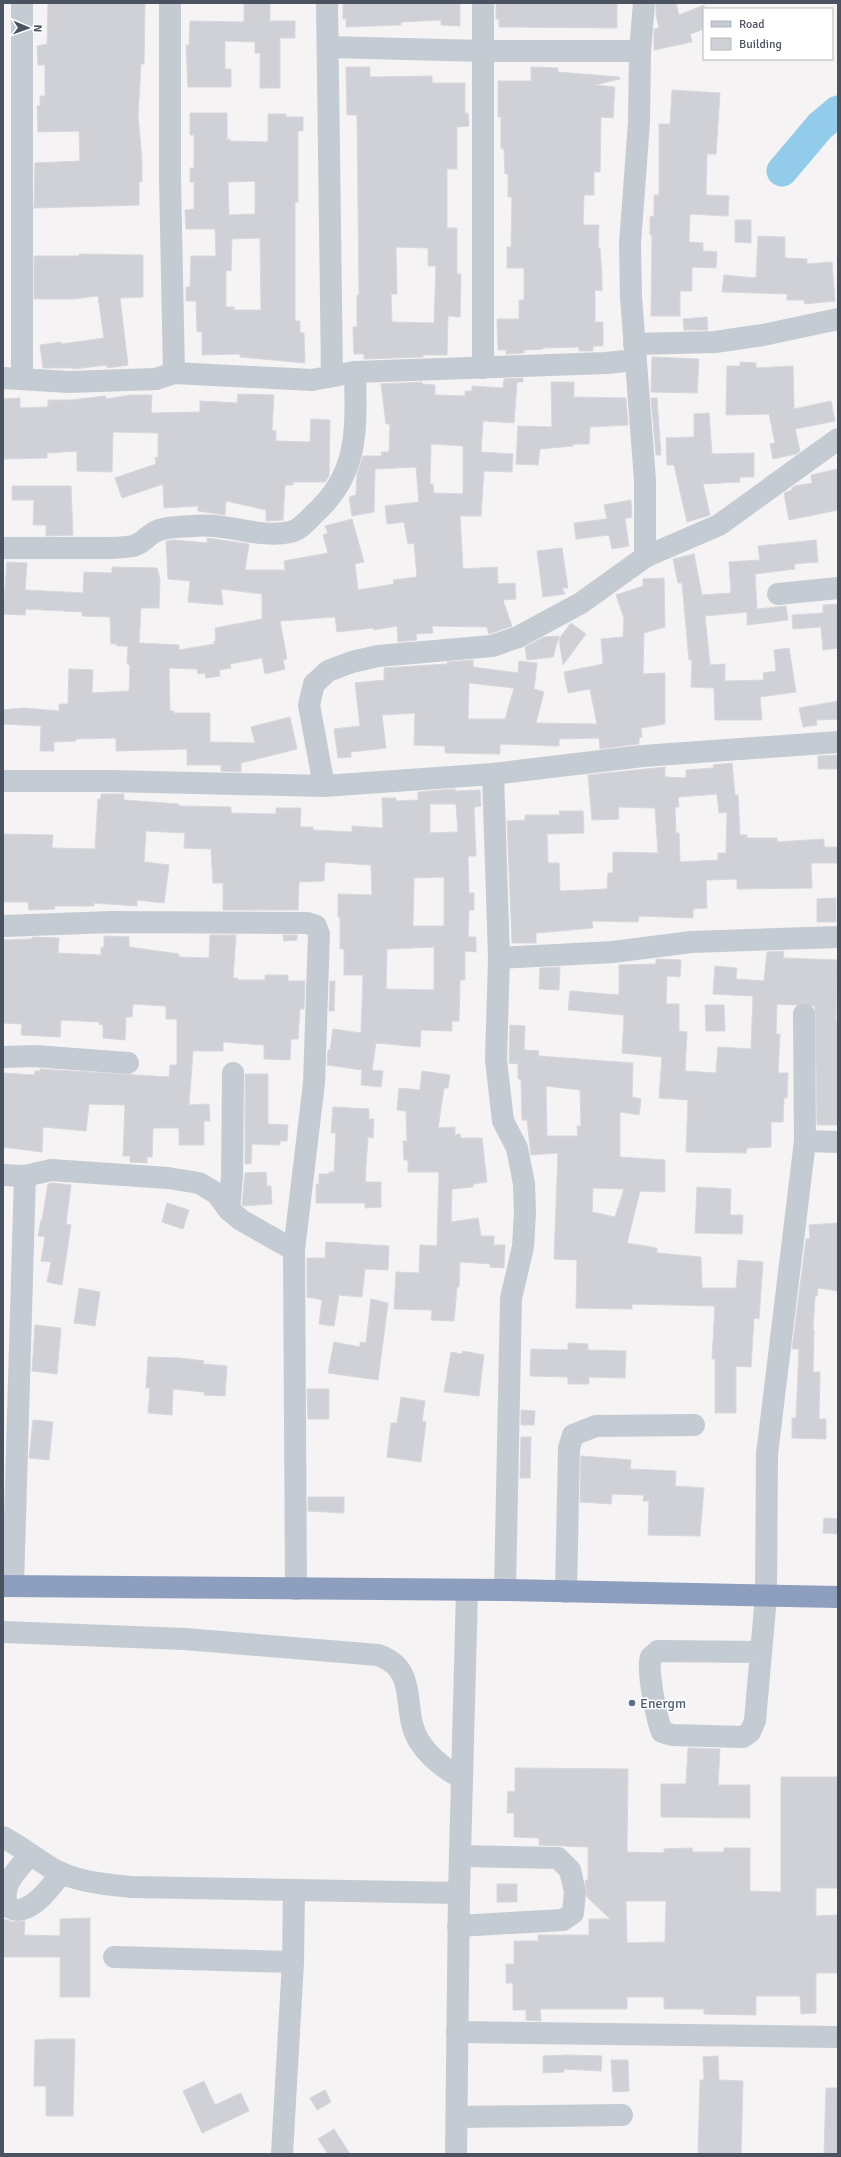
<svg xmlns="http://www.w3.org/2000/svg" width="841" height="2157" viewBox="0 0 841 2157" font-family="Signika,sans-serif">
<rect width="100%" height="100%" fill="#f5f3f3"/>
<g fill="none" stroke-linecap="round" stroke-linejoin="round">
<!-- river -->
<polyline stroke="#93cceb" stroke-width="31" points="782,171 820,126 838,111"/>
</g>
<!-- building -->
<g fill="#d0d1d7" stroke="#d7d8de" fill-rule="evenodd">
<polygon points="48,3 145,3 144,64 141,64 138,115 142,161 142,182 139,182 139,205 34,208 35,163 80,161 79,131 38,132 37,106 40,106 40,96 45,96 45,65 38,65 37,46 47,44"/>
<polygon points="244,3 270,3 270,21 295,21 295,38 280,38 280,88 260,88 260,53 255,53 255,42 225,41 225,69 231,69 231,87 188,87 186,45 189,45 190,21 244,22"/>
<polygon points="343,3 460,3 460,26 441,25 441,20 401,22 401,25 346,27 346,19 343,19"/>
<polygon points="499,3 617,3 617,28 499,27 499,19 496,19 496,4"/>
<polygon points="661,3 676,3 679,15 704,5 704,29 690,34 692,42 654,50 654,29 659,28 656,15 656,4"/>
<path d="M346,67H370V77L432,76V83H465V113H468L469,126L457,127V169H447V228H457V274H461L460,317L448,316L447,355H423V357L364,359V354H354L353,327H357V295H359L357,115H347ZM396,247L428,248V266H436L434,323L392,322L391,294H397Z"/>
<polygon points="531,67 558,68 558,72 619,77 620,79 594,85 615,87 613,118 601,117 600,172 594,172 594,195 584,195 583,225 599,225 598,248 600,248 602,275 602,291 595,290 595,322 603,322 603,346 593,346 593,351 579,351 579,347 543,348 543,349 524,350 524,353 506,354 506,350 498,350 497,319 519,319 519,300 524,300 524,268 507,268 507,247 511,247 512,197 508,197 508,174 505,174 504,149 501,149 501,117 498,117 498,81 531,81"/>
<polygon points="672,90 720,93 716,154 707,154 706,195 729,196 728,216 690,214 689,242 703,243 703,251 717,252 716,268 692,267 692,291 680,291 680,316 651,316 652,235 650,235 650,216 654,217 654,195 659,195 659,124 670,124"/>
<path d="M190,113H227V140L230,139V141L268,142V114H286V117H303V131H298V202H295V321H300V333H304L305,363L240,357V354L202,355V332H197L196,301H186V287H190L191,256H216L215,229H186L185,210L194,209V182H190V168H194V135H190ZM255,181V214L229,215L228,182ZM260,238L261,310H234V307H226V270L231,271L232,239Z"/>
<polygon points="735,220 751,220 751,243 735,242"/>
<polygon points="758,236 785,237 785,258 807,259 807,264 832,262 835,301 805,304 804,300 787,300 787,294 722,292 724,275 756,278"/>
<polygon points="79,254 143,255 143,297 120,298 128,365 107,368 107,365 73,369 73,368 43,368 40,345 61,342 61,344 104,338 98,296 72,299 34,299 34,256 79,256"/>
<polygon points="707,317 708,330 684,330 683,319"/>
<polygon points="652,357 699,359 697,393 651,392"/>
<polygon points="740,362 756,363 756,368 793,366 794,409 831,401 835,421 795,429 800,451 796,454 773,459 770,444 775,443 769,414 726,415 727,366 740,366"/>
<path d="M523,378V382H517L514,423L483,421L481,452L513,454L512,472L484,471L481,516H460L463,569L497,567L498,584L515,583L516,599L503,600L512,626L489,634L487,627L432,626L433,633L416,634L417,640L398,642L397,626L374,630L373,628L337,632L335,617L280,621L287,659L283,660L285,669L265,674L262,658L230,664L231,668L219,670L220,676L206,678L205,673L198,674L197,669L169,668L170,711H174V713H210V742L255,743L251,727L290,717L297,749L241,763V772L221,771V765H187V749L116,751V738L76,739V741L54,742V751H40L41,726L3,724V710L23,708L59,711V704H68L69,669L93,670L92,693L129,691L130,665L127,664L128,646H117V644H111L110,617L82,616V612L26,609L25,615L3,614L7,562L27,563L25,590L83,593L84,572L112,573V567L157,568L160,579L159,608H141L139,643L179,645V650L214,644V641H216L215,628L262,619V594L221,589L223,605L188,602L190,581L168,579L166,541L175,540L207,543V538L249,544L245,570H285L284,561L328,553L323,535L328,533L325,526L352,519L364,562L355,564L358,590L394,584L393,580L417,577L414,543L408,544L404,522L387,524L385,506L419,502L416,467L375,469L374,512L352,516L349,497L356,495L357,475L363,456H382L381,452H389L390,424H386L381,384L422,382V384L435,385V395L465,396V391H472V386L503,388L504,379ZM431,444L463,446V494L434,493L433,484H430Z"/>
<polygon points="551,382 574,382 574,397 626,398 628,425 590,427 589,444 573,444 573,446 540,449 538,465 516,464 518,426 552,427"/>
<polygon points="238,394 274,395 272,430 276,431 276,441 310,442 311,419 330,420 329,476 325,482 293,482 293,485 285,485 283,520 266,521 266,510 226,501 225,515 198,511 198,506 164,508 163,484 122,498 115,478 156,464 155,458 158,457 158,433 113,432 112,472 77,471 77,451 47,453 47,458 3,459 3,399 20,398 20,408 48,407 48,400 71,400 105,396 106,399 131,395 152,395 151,413 200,412 200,401 237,403"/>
<polygon points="651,398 657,398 661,455 656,455"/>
<polygon points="709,413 712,454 754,453 754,477 740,477 740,482 703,484 710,515 687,522 674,465 667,465 666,438 694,437 694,414"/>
<polygon points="838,469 838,510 789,520 784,493 792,490 792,488 795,486 812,483 811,475"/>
<polygon points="12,486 71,486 73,535 46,536 46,525 33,525 34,500 12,500"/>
<polygon points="631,500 632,517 625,519 629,546 612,549 609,535 576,539 574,523 607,519 604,505"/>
<polygon points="816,540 818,562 794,564 795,569 755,574 757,609 786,606 788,620 747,625 747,612 705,616 710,665 725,664 725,681 764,680 763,673 776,671 774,650 789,648 796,692 760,697 762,720 715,720 714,688 691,687 692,660 689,660 682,583 678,583 673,559 694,554 702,595 731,593 729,562 760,560 758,546"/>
<polygon points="562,548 568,588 562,588 565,594 543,597 537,551"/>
<path d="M664,578L665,627L644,633L643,674L665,673V724L641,728L642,737L639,738V744L600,749L599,738L559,739V746L500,744V754L445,753V746L414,745L415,713L382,715L386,748L351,752V757L338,758L334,729L360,726L355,683L384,680V668L447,664V662L473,660V667L518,673L519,661L537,663L534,689L544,692L536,723L597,724L590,689L568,693L564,672L603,664L601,639L623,637L624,618L616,595L643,586V579ZM469,683L514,688L505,719H468Z"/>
<polygon points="838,604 838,648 823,650 821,627 793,629 792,615 823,613 823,605"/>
<polygon points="571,623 586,634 563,665 559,639"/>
<polygon points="559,636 553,657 527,660 525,647 544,637"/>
<polygon points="838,701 838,719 816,720 817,725 803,727 799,708"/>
<polygon points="838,755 838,769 818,769 818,756"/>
<path d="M732,763L735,795H738L740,835H747V838H777V842L824,839V847H838V863H811L812,888L737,889V879L706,880L707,908L693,909V918L639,916L638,922L592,921L593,928L536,933V943H512L507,821L525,820V815H560L559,811H583L584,833L547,834L548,863H559L560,891L607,889L608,873H613V852L658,853L655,808L618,807L619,819L592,820L588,775L665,767V777L686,778V770L714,768L713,765ZM717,794L719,813L727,812L726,853H718V860L680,862L679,833H676L675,807H679L678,797Z"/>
<path d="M455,789V791L480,790L481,806L474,807L476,856H468L469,893H474V910H469L468,937H476V952L465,951V980H460L459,1021H452V1031L421,1030L420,1047L376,1043L372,1070L383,1071L381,1087L361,1085L362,1070L327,1065L328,1050H330L333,1029L361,1033L363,975H344V949H340V917H338V894L372,895L371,865L325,862L324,881L299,882L298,910H223V883H213L211,849L184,848L185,833L146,831L144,862L169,865L164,903L137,900V906L94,903V906H54L55,909L29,910L28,902H3V834L53,835L52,848L95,849L98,799H101V794H124V800L179,804V806L231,807V813L276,814V808H301L300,827H313V830L352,832V826L383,828L382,798H396V801L418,800V792ZM430,804H456L458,832L430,833ZM444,877V926H413L414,878ZM434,947V990L386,989L387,949Z"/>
<polygon points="836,898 836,922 817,922 817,899"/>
<polygon points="210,935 236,935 233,978 238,978 237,980 265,980 265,975 288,975 288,981 305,981 304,1009 300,1009 298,1039 291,1039 290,1060 264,1059 264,1045 223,1042 223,1051 193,1051 189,1105 209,1104 210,1121 204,1121 204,1145 179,1145 179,1128 153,1128 152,1157 147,1157 147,1163 130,1162 130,1156 123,1156 125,1105 89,1104 86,1131 43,1127 42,1152 3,1147 3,1073 34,1075 35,1071 40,1071 40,1069 169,1077 170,1065 177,1065 177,1019 166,1019 166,1006 133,1004 132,1017 126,1017 125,1040 103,1038 103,1025 99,1024 99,1022 61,1020 60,1037 21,1035 22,1024 3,1023 3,940 32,939 32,937 59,938 58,953 101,955 101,947 104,947 104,936 129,937 129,947 179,954 179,957 209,958"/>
<polygon points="283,935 297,935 297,940 284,941"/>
<polygon points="784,951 783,958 838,960 836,1020 838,1020 838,1125 817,1125 815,1007 804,1002 796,1005 777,1004 776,1034 780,1034 778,1073 788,1073 787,1098 784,1098 783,1122 771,1122 771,1147 747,1148 746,1153 686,1152 688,1100 659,1098 662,1057 622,1053 624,1015 568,1010 570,991 619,995 619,965 656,964 656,959 659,959 681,960 680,977 667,976 666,1004 679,1004 679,1031 687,1032 685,1071 716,1073 718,1047 751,1049 753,996 713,994 715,966 737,968 736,979 764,981 767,952"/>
<polygon points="560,967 559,990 539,989 540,968"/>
<polygon points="330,981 335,981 334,1011 329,1011"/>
<polygon points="705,1005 724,1005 725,1031 706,1031"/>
<path d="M510,1025L525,1026L524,1050L539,1051L538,1056L633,1063L632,1097L641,1099L639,1115L620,1112V1157L665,1160V1192L640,1191L627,1243L657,1248V1253L701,1257L702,1288H736L738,1260L763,1262L759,1319L754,1318L751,1367L736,1366V1413H715V1359H712L715,1306L632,1304V1309L576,1308L577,1260L554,1259L558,1153L531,1155L527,1120H522L521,1079H518V1064L509,1063ZM546,1086L580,1090L581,1126H577L578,1136H547ZM593,1188L624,1189L615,1217L592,1212Z"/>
<polygon points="422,1071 450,1075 448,1088 444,1088 438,1128 455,1127 455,1135 460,1134 461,1138 482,1138 487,1182 473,1184 473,1187 452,1189 451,1222 478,1218 481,1236 494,1236 494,1245 505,1245 504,1268 490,1267 490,1264 460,1262 459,1287 457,1287 454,1321 431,1320 432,1310 394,1309 396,1272 419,1273 420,1245 437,1246 439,1172 408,1172 408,1160 404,1160 403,1141 407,1141 406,1111 397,1110 399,1088 420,1090"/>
<polygon points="245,1074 268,1074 268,1124 288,1125 287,1141 280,1141 280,1145 252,1144 251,1164 245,1164"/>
<polygon points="333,1107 369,1109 369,1119 374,1119 373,1138 368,1137 365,1182 381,1182 381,1207 365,1208 365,1203 316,1203 316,1184 319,1184 319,1174 329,1174 329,1172 334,1172 336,1133 331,1133"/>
<polygon points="266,1172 267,1186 271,1186 272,1204 244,1206 242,1205 245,1173"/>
<polygon points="52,1183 71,1185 66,1224 71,1225 62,1285 47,1282 51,1262 41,1261 45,1237 38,1236 41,1220 42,1220 48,1184"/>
<polygon points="697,1187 731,1189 730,1215 743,1215 742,1234 695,1233"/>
<polygon points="167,1203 189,1210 183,1229 162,1222"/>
<polygon points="838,1223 838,1291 818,1288 817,1296 815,1296 813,1330 814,1330 813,1372 820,1372 819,1419 826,1419 826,1439 792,1438 792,1418 796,1418 799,1349 792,1349 806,1239 810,1239 809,1225"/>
<polygon points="326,1242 389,1246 388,1270 365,1269 362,1297 339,1295 334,1326 319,1324 322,1300 307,1297 307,1258 325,1258"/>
<polygon points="79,1288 100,1292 95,1326 74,1323"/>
<polygon points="371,1299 388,1303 378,1380 328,1373 334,1342 360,1347 360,1342 366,1343"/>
<polygon points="35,1325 61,1328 57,1374 32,1371"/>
<polygon points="568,1343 588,1344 588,1350 626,1351 625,1378 589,1377 589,1384 568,1384 568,1377 530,1376 531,1349 568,1350"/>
<polygon points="463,1351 484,1355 479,1396 444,1392 451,1352 462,1354"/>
<polygon points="148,1357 180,1358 204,1361 203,1364 227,1366 225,1396 204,1395 204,1392 173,1389 172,1415 148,1413 150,1388 146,1388"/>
<polygon points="307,1389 329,1389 329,1419 308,1419"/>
<polygon points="401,1397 425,1401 422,1421 426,1422 421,1462 387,1457 391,1423 397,1423"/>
<polygon points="521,1410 535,1411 534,1425 521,1425"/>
<polygon points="33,1420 53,1422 49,1460 29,1458"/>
<polygon points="521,1437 531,1437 530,1478 520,1478"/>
<polygon points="581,1456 631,1460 630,1469 676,1471 675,1486 704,1488 700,1536 648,1535 649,1501 643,1501 644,1495 612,1494 611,1504 580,1502"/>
<polygon points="308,1497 344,1497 344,1513 308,1511"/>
<polygon points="824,1518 838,1519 838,1534 823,1533"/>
<polygon points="688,1748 720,1749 718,1785 750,1785 750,1818 661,1817 661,1784 686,1784"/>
<path d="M515,1768L628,1769L627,1852L664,1853V1849L692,1848L693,1852H724V1848H750V1891L781,1892V1777H838V1888H816V1916L838,1915V1973H816V2013L801,2014L800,1996H756V2015L704,2014V2009H664V1997H627V2009H540L541,2021L526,2020V2010H513V1983H506V1964H514V1941H538V1935H589V1919H610L587,1897L585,1881L588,1879V1847L539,1845V1838L514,1837V1813H507L508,1791L515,1792ZM626,1901H666L665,1942L627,1943Z"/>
<rect x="497" y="1884" width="20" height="18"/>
<polygon points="90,1918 90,1997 60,1997 60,1957 3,1957 3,1919 14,1922 25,1921 24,1935 60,1936 60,1919"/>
<polygon points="48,2039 75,2039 73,2116 46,2116 46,2086 34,2086 35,2040"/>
<polygon points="567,2055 602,2056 601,2071 564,2069 564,2072 543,2073 543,2056"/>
<polygon points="718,2056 719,2080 743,2081 741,2154 698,2154 700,2080 704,2080 703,2057"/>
<polygon points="611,2060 628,2060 629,2091 613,2092"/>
<polygon points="204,2081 215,2105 241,2093 249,2111 202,2133 183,2091"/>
<polygon points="826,2088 838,2088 838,2154 824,2154"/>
<polygon points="325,2090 331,2102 317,2110 310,2098"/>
<polygon points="334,2129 350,2154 328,2154 318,2139"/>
</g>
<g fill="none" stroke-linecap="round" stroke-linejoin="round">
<!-- minor -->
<g stroke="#c4cbd3" stroke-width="22">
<polyline points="170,3 170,178 174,373"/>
<polyline points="327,3 332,376"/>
<polyline points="644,3 640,51 639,122 630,244 631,297 645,480 645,557"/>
<polyline points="328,47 483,51 640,51"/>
<polyline points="634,344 715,342 763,335 838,319"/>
<polyline points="483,368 483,3"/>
<polyline points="3,378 69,382 156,379 174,373 312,380 355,372 606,363 635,360"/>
<polyline points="22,379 22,3"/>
<path d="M3,548C29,548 55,548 82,548C98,548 116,549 133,546C142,544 145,538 153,533C163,526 182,527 194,526C226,522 259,539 290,532C300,530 307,521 314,514C360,473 356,428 355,372"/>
<polyline points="778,594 838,588"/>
<polyline points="493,774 499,958 496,1060 503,1121 517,1148 524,1184 525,1212 523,1247 511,1298 505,1590"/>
<polyline points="3,781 110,781 324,786 493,774 643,756 838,742"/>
<polyline points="324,786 309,705 314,684 328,671 352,662 378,656 492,646 518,637 581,603 645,557 719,525 838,439"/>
<polyline points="3,926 112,922 307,923 316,926 319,934 314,1083 294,1250 296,1589"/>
<polyline points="499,958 613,952 691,942 838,937"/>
<polyline points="3,1057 35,1056 128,1063"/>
<polyline points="805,1141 838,1142"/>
<polyline points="3,1175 25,1176 51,1170 168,1178 199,1183 216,1193 229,1210 241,1220 294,1250"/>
<polyline points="229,1210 232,1176 233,1073"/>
<polyline points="13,1586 25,1176"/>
<polyline points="566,1592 569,1448 573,1435 596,1426 694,1425"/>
<path d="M3,1632L185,1639L378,1655C421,1670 400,1710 419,1741C430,1758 444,1769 462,1778"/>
<path d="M760,1652L658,1651C656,1653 653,1655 651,1657C646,1668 657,1720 662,1732L672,1735L743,1737L750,1732L755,1721L766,1596L767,1454L805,1141L804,1014"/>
<path d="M3,1837C20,1846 36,1859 53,1869C76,1882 105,1884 131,1887L459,1893"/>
<path d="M30,1855C19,1868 0,1885 7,1904C10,1910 18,1911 23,1909C39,1904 52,1885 62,1873"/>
<polyline points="458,1926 563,1920 573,1913 575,1892 570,1870 558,1858 460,1856"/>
<polyline points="114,1957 293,1962"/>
<polyline points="457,2032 838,2037"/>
<polyline points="457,2117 622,2115"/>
<polyline points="282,2154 293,1962 294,1890"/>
<polyline points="456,2154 459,1893 467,1590"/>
</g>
<!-- highway -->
<polyline stroke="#8d9ebf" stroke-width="22" points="3,1586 505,1590 838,1597"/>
</g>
<!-- markers -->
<circle fill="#5c6f8a" stroke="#fff" stroke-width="1.5" cx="632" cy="1703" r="4"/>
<g text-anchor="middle" stroke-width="3" stroke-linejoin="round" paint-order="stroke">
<!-- service labels -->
<g font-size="14" fill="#4e5e75" stroke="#fff" text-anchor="start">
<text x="640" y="1708">Energm</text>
</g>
</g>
<!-- border -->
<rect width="841" height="2157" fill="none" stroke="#4b5360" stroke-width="8"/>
<!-- legend -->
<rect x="703" y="8" width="130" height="52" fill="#ffffff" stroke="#b7babf"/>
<rect x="711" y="21" width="20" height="6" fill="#c4cbd3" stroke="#b7babf"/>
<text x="739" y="28" font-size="12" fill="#4b5360">Road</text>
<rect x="711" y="38" width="20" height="12" fill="#d0d1d7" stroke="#b7babf"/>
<text x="739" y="48" font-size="12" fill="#4b5360">Building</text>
<!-- north arrow -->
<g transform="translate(28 28) rotate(92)" stroke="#ffffff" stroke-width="3" paint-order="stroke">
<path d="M0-3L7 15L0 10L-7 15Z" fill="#4b5360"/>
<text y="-6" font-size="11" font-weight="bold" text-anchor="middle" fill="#4b5360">N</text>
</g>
</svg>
